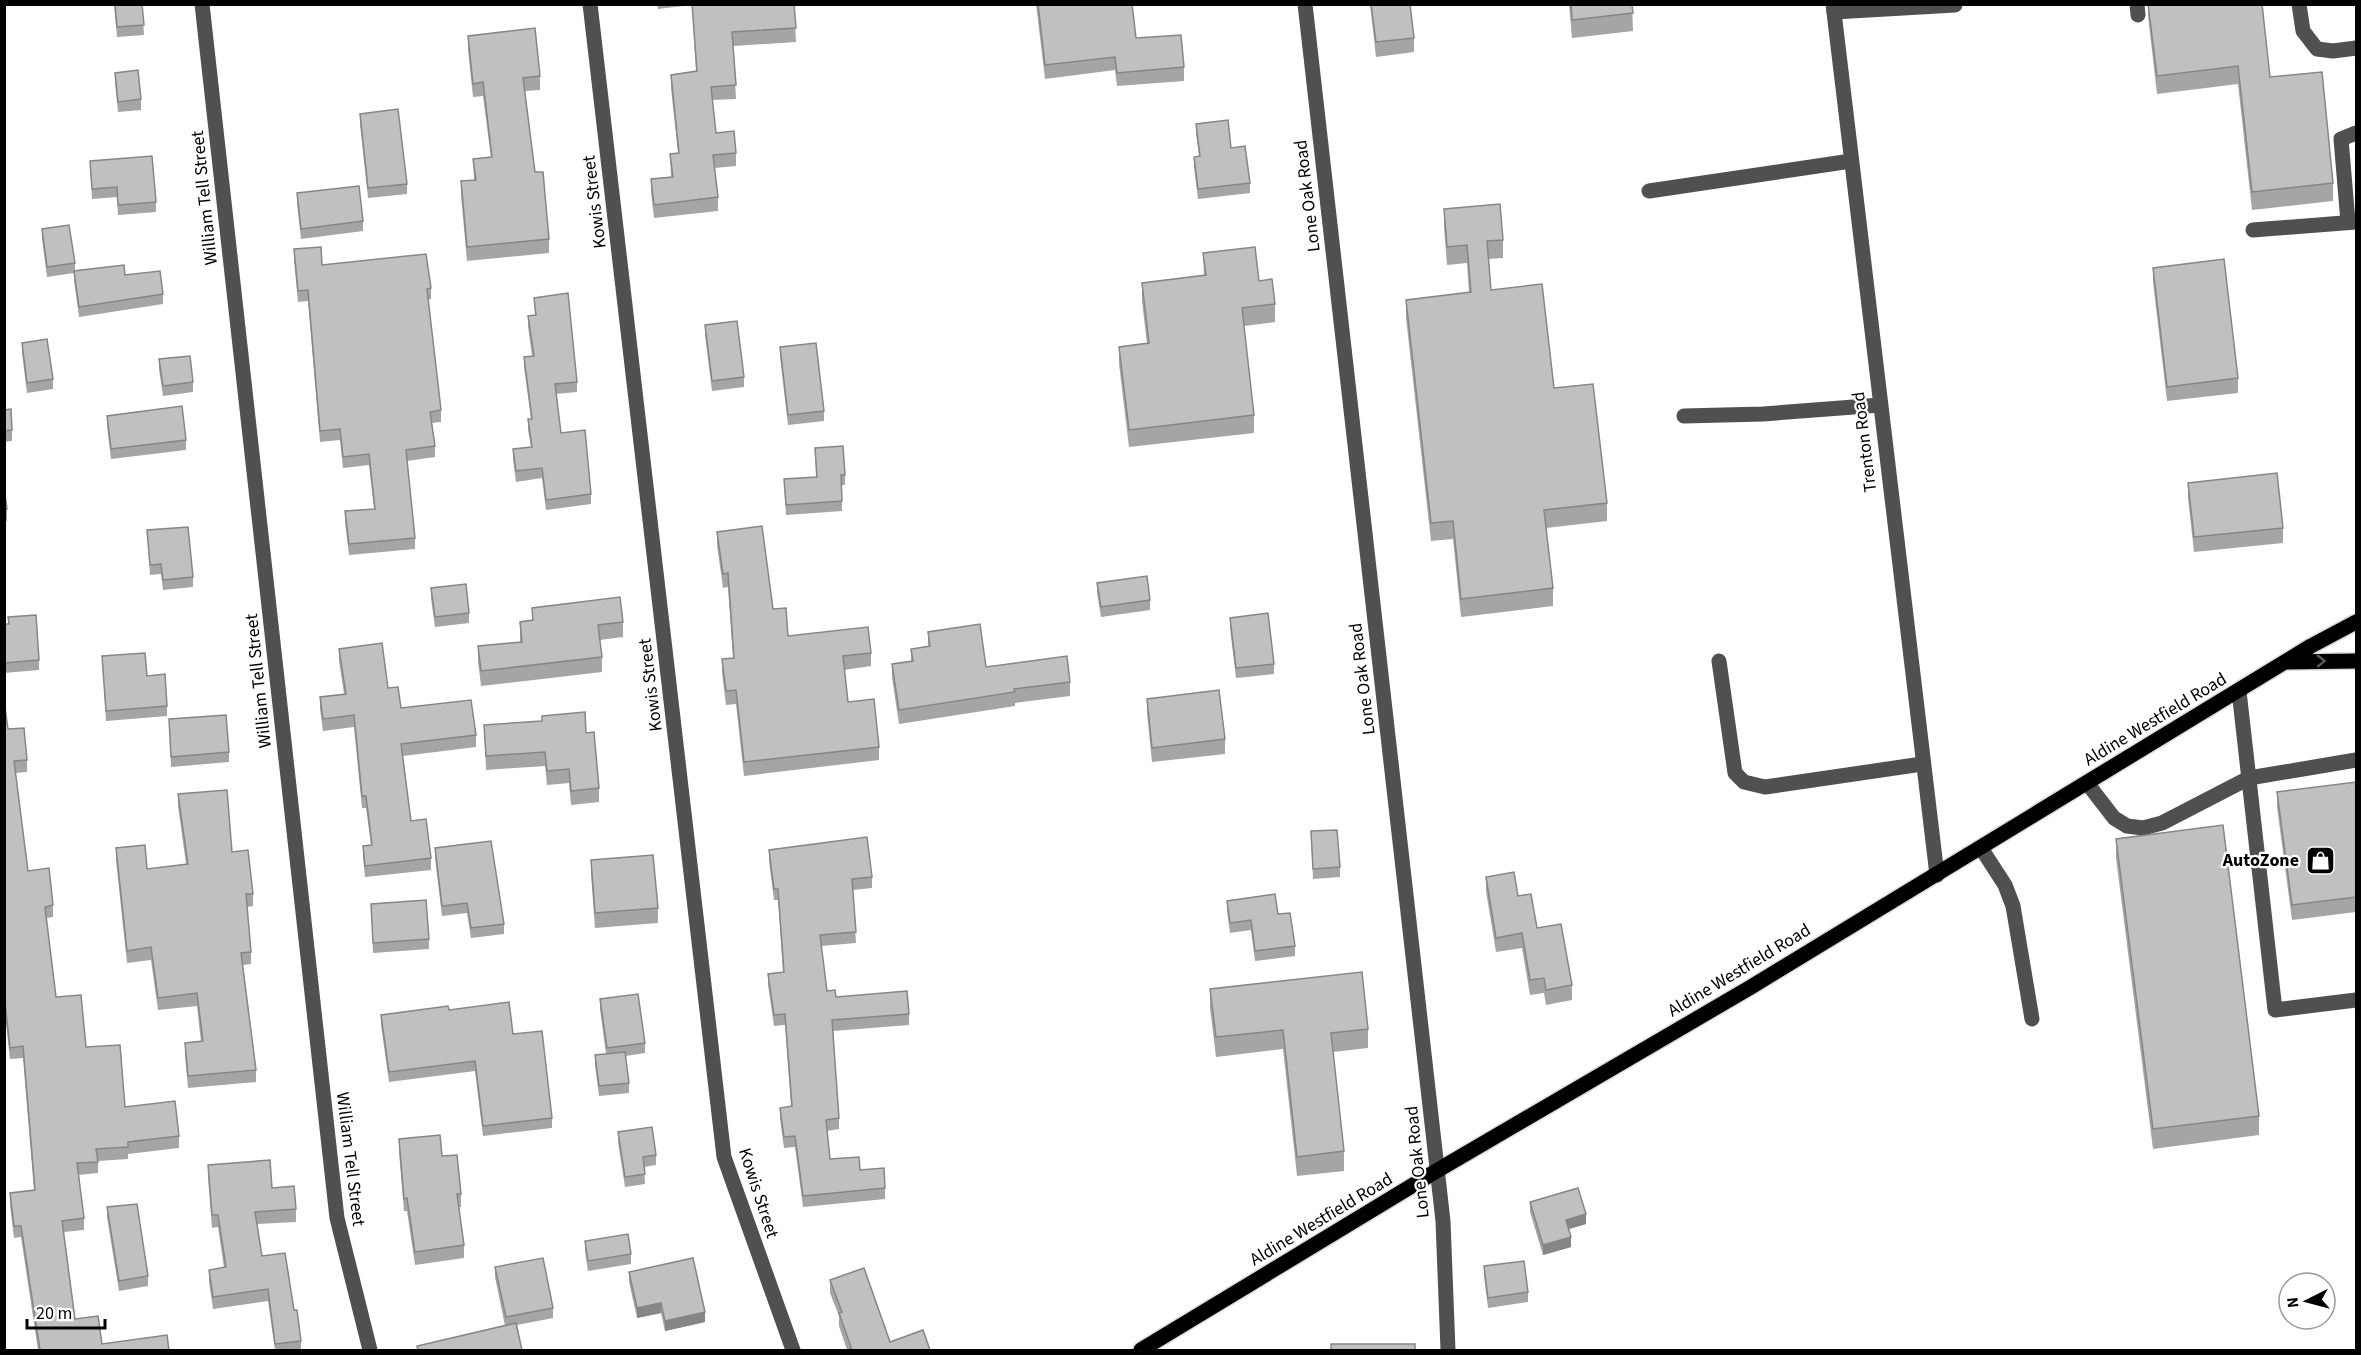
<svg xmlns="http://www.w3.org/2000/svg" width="2361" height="1355" viewBox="0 0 2361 1355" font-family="'Source Sans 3',sans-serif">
<rect width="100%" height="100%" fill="#fff"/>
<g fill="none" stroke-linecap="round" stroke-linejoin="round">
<defs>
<g id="major">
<polyline points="2286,662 2356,661"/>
<polyline points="1141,1350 1438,1170 1751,987 2311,646 2356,622"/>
</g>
</defs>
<!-- major casing -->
<use href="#major" stroke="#dbdbdb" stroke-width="18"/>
<!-- minor -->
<g stroke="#505050" stroke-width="15">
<polyline points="202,4 337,1218 370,1350"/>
<polyline points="590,4 724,1157 793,1350"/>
<polyline points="1305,4 1443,1221 1448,1350"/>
<polyline points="1833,4 1937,875"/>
<polyline points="2137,4 2138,15"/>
<polyline points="2299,4 2303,31 2317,49 2333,51 2356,48"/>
<polyline points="1834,12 1955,5"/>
<polyline points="1649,191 1851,161"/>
<polyline points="2348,222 2341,139 2356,133"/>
<polyline points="2253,230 2356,222"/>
<polyline points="1684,416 1763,414 1880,405"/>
<polyline points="1719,661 1735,773 1744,782 1765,787 1922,764"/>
<polyline points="2239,691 2275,1010 2356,1000"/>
<polyline points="2087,783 2114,818 2127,826 2143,828 2162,823 2249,778 2356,760"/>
<polyline points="1981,848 2005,885 2013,906 2032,1019"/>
</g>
<!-- major -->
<use href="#major" stroke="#000" stroke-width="15"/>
</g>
<!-- wall -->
<g fill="#a5a5a5">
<polygon points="114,4 142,4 144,35 117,37"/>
<polygon points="657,4 794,4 796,42 733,46 736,99 712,100 716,133 736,153 736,166 715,168 718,197 718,211 654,218 651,192 651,179 671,177 670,154 678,153 671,88 671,75 696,72 692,5 658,9"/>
<polygon points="1036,4 1132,4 1136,38 1184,67 1184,81 1117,86 1115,70 1045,79"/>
<polygon points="1370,4 1410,4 1414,38 1414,52 1376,57"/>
<polygon points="1569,4 1632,4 1633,31 1572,38"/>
<polygon points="2148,4 2262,4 2270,77 2333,183 2333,201 2252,210 2238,84 2157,94 2148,16"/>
<polygon points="468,36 540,76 540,90 525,91 535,172 549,239 549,253 467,261 461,195 461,181 474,180 473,159 491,158 483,96 473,97 468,50"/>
<polygon points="115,73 141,99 141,110 118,112 115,83"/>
<polygon points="360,114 407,184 407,194 368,198 360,124"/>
<polygon points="1196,124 1231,148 1250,183 1250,193 1198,199 1194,167 1194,157 1199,156 1196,134"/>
<polygon points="90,161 156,202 156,212 118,215 117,197 92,199"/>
<polygon points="297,193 363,221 363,231 301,239 297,203"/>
<polygon points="1444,209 1503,240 1503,258 1488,259 1491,290 1554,388 1607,503 1607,521 1546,528 1553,588 1553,606 1461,617 1453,539 1431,541 1406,318 1406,300 1469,293 1467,263 1447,265 1444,227"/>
<polygon points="42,229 75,263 75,271 125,275 163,294 163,304 79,317 74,281 74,273 47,277 42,239"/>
<polygon points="294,249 322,265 431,288 431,299 428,299 441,410 441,422 432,423 435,446 435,457 407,461 415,538 415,549 349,555 345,522 345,511 374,509 369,465 343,468 340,440 320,442 308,301 298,302 294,260"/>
<polygon points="1203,253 1259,281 1275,304 1275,322 1244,326 1254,415 1254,433 1129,447 1119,364 1119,347 1147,344 1142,301 1142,283 1204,276"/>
<polygon points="2153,268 2238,378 2238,393 2167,401 2153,282"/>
<polygon points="534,298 577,382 577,392 556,394 561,433 591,494 591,504 546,510 542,478 516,482 513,459 513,449 531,447 528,430 528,419 531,419 524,367 524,357 532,356 528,326 528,316 535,315"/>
<polygon points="705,325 744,377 744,387 712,391 705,335"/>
<polygon points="22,343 53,379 53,389 27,393 22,353"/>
<polygon points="780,347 824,411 824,421 788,425 780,357"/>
<polygon points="159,359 193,382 193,392 163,396 159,369"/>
<polygon points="4,410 12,430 12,441 4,442"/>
<polygon points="107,416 186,440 186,450 111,459 107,426"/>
<polygon points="815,448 845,475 845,485 842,485 842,511 786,515 784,479 816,477"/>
<polygon points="2188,483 2283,528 2283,543 2194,552 2188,498"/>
<polygon points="4,487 7,509 7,521 4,521"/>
<polygon points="147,530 193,577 193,587 163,590 161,574 150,575"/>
<polygon points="717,532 773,609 788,636 871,653 871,666 844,670 848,702 879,747 879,760 744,776 736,704 726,705 722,673 722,659 733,658 728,587 723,588 717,545"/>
<polygon points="1097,583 1150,600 1150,610 1101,617 1097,593"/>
<polygon points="431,588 469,613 469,623 435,627 431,598"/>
<polygon points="532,608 623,622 623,637 600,640 602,657 602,672 481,686 478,661 478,646 520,642 520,622 532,620"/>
<polygon points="8,617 39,660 39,670 4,673 4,624 8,624"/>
<polygon points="1230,618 1274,664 1274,674 1236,678 1230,628"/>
<polygon points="928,632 986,667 1070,682 1070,696 1015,703 1015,706 899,724 892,678 892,664 911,661 911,649 928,647"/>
<polygon points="339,649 388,688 401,708 476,735 476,747 403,756 411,821 431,858 431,870 365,877 363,857 363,846 371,845 366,808 362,808 354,727 323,731 320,709 320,697 344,694 339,661"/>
<polygon points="102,656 147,676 167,706 167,716 106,721"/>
<polygon points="1147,699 1225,739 1225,754 1152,762 1147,713"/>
<polygon points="4,701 8,729 27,760 27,772 15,773 28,871 53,905 53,917 46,918 56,997 86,1047 125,1107 179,1136 179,1148 128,1154 128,1159 98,1161 98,1173 78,1175 84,1218 84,1230 64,1232 75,1319 102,1344 169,1350 38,1350 21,1237 14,1238 10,1205 10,1193 34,1190 23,1058 10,1059 4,1006"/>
<polygon points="169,719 229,752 229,762 171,767"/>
<polygon points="484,725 586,733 599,788 599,802 571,805 569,783 547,785 545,766 486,770"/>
<polygon points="2356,782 2356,912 2292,920 2277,807 2277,792"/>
<polygon points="178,794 232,852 253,894 253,906 247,907 251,952 251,964 243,965 256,1070 256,1082 188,1088 185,1055 185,1043 201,1042 197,1006 158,1010 151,960 127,963 116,860 116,848 147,869 186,864 178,806"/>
<polygon points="1311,831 1340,867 1340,877 1313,879"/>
<polygon points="2116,839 2259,1116 2259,1135 2153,1149 2116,858"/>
<polygon points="435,848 504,924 504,934 471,938 467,913 442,916 435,858"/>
<polygon points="769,850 872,877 872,888 853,890 856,943 821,946 827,991 836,997 909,1014 909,1025 833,1031 839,1118 839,1129 827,1131 830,1159 860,1170 885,1188 885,1199 803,1207 795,1147 784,1148 780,1119 780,1108 791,1106 785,1025 774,1026 768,985 768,974 783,972 778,900 774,900 769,861"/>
<polygon points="591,860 658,908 658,923 595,928 591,874"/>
<polygon points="1486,877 1518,896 1572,985 1572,1000 1546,1005 1544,993 1530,995 1522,948 1496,952 1486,891"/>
<polygon points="1227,901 1278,914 1295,946 1295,956 1255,961 1251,930 1230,933 1227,911"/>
<polygon points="371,904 429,939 429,949 373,953"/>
<polygon points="1210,989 1368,1029 1368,1048 1333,1052 1344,1151 1344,1171 1297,1176 1283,1049 1216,1057 1210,1008"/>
<polygon points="600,999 645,1043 645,1053 626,1056 629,1083 629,1093 599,1096 595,1065 595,1055 606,1054 600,1009"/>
<polygon points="449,1010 513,1034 552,1118 552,1128 483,1136 475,1071 389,1082 381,1025 381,1015"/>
<polygon points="618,1132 656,1155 656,1165 644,1167 645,1184 625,1187 618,1142"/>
<polygon points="399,1139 442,1156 461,1194 461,1207 459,1207 464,1245 464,1258 415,1265 407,1211 404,1211 399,1152"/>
<polygon points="208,1165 272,1188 296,1209 296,1222 257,1224 262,1256 294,1310 301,1341 301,1350 275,1350 268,1301 213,1309 209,1282 209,1270 224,1268 218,1227 212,1228 208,1177"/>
<polygon points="1530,1202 1586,1224 1568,1229 1571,1247 1543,1255 1530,1212"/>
<polygon points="107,1207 148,1276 148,1286 119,1291 107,1217"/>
<polygon points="585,1241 631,1254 631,1264 588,1271 585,1251"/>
<polygon points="1484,1266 1528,1292 1528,1302 1488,1308 1484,1276"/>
<polygon points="495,1267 553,1308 553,1318 517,1325 522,1350 417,1350 417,1346 505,1326 495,1277"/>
<polygon points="629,1272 705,1322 665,1331 661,1313 637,1318 629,1282"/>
<polygon points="830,1280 890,1342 930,1350 847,1350 839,1326 839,1316 830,1293"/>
</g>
<!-- shaded-wall -->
<g fill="#868686">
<polygon points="1586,1214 1586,1224 1566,1230 1566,1220"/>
<polygon points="1571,1237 1571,1247 1543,1255 1543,1245"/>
<polygon points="661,1303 661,1313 637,1318 637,1308"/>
<polygon points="705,1312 705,1322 665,1331 665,1321"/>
</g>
<!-- building -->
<g fill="#c0c0c0" stroke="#868686" stroke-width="1.5">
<polygon points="115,4 142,4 144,25 117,27"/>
<polygon points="692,4 794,4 796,28 732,32 736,85 711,87 716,133 734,131 736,153 713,155 718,197 654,205 651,179 673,177 670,154 679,153 671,75 697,71"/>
<polygon points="1038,4 1132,4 1136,38 1181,35 1184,67 1117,73 1115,57 1045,65"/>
<polygon points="1371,4 1410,4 1414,38 1376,42"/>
<polygon points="1571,4 1632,4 1633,13 1572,20"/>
<polygon points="2148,4 2262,4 2270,77 2322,72 2333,183 2252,192 2238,66 2157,76"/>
<polygon points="535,28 540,76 523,78 535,172 543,172 549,239 467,247 461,181 476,180 473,159 492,157 483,82 473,84 468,36"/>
<polygon points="138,70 141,99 118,102 115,73"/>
<polygon points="398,109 407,184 368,188 360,114"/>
<polygon points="1228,120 1231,148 1245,146 1250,183 1198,189 1194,157 1200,156 1196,124"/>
<polygon points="152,156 156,202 118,205 117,187 92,189 90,161"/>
<polygon points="359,186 363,221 301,229 297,193"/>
<polygon points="1500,204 1503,240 1487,241 1491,290 1542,284 1554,388 1593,384 1607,503 1544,510 1553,588 1461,599 1453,521 1431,523 1406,300 1471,292 1467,245 1447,247 1444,209"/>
<polygon points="69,225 75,263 47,267 42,229"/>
<polygon points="321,247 322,265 426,254 431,288 427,289 441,410 430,412 435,446 406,450 415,538 349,544 345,511 375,509 369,454 343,457 340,429 320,431 308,290 298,291 294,249"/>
<polygon points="1255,247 1259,281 1272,279 1275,304 1242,308 1254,415 1129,430 1119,347 1149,343 1142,283 1206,275 1203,253"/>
<polygon points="2224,259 2238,378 2167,387 2153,268"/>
<polygon points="124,265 125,275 160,271 163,294 79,307 74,271"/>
<polygon points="568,293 577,382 555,384 561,433 585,430 591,494 546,500 542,468 516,471 513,449 532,447 528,419 532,419 524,357 534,356 528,316 536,315 534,298"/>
<polygon points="737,321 744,377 712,381 705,325"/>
<polygon points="47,339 53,379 27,383 22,343"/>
<polygon points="816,343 824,411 788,415 780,347"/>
<polygon points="190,356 193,382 163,386 159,359"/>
<polygon points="182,406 186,440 111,449 107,416"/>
<polygon points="11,409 12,430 4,431 4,410"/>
<polygon points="843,446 845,475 841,475 842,501 786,505 784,479 817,477 815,448"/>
<polygon points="2277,473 2283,528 2194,537 2188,483"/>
<polygon points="4,487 7,509 4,510"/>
<polygon points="762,526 773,609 786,608 788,636 868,627 871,653 843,656 848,702 874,699 879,747 744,762 736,690 726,691 722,659 734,658 728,573 723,574 717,532"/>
<polygon points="188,527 193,577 163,580 161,564 150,565 147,530"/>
<polygon points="1147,576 1150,600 1101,607 1097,583"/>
<polygon points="466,584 469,613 435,617 431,588"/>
<polygon points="620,597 623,622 598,625 602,657 481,671 478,646 522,642 520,622 533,620 532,608"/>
<polygon points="1268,613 1274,664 1236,668 1230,618"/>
<polygon points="36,615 39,660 4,663 4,624 9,624 8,617"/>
<polygon points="980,624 986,667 1067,656 1070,682 1014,689 1015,692 899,710 892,664 913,661 911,649 930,646 928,632"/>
<polygon points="382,643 388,688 398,687 401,708 471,700 476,735 401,744 411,821 426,819 431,858 365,866 363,846 372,845 366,796 362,796 354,715 323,719 320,697 346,694 339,649"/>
<polygon points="145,653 147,676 165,674 167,706 106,711 102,656"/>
<polygon points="1219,690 1225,739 1152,748 1147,699"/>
<polygon points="4,701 8,729 24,728 27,760 14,761 28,871 49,868 53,905 45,907 56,997 81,995 86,1047 120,1045 125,1107 175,1101 179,1136 128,1142 128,1147 96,1149 98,1162 77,1163 84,1218 62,1221 75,1319 98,1316 102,1344 167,1335 169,1350 40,1350 21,1226 14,1226 10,1193 35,1190 23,1046 10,1048 4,994"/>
<polygon points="585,712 586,733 594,732 599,788 571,791 569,769 547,771 545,752 486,756 484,725 542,721 542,716"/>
<polygon points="226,715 229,752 171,757 169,719"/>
<polygon points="2356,782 2356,897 2292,905 2277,792"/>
<polygon points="227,790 232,852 248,850 253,894 246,894 251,952 241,953 256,1070 188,1076 185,1043 203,1041 197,993 158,998 151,947 127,951 116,848 145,845 147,869 188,864 178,794"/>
<polygon points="2223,825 2259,1116 2153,1129 2116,839"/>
<polygon points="1337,830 1340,867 1313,869 1311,831"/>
<polygon points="867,837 872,877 852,879 856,932 820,935 827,991 835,990 836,997 907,991 909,1014 832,1020 839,1118 826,1120 830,1159 859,1157 860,1170 884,1168 885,1188 803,1196 795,1136 784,1137 780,1108 792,1106 785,1014 774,1015 768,974 784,972 778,889 774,889 769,850"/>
<polygon points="491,841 504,924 471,928 467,903 442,906 435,848"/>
<polygon points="653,855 658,908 595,913 591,860"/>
<polygon points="1514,872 1518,896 1531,894 1537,928 1561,924 1572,985 1546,990 1544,978 1530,980 1522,933 1496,938 1486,877"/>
<polygon points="1275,894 1278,914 1290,913 1295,946 1255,951 1251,920 1230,923 1227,901"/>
<polygon points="426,900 429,939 373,943 371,904"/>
<polygon points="1362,972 1368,1029 1331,1033 1344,1151 1297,1157 1283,1030 1216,1037 1210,989"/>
<polygon points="638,994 645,1043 607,1048 600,999"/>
<polygon points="509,1002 513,1034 542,1031 552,1118 483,1126 475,1061 389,1072 381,1015 448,1006 449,1010"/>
<polygon points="625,1052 629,1083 599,1086 595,1055"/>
<polygon points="652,1127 656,1155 643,1157 645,1174 625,1177 618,1132"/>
<polygon points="440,1135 442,1156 457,1155 461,1194 457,1194 464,1245 415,1252 407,1198 404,1199 399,1139"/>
<polygon points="270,1160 272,1188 294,1186 296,1209 255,1212 262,1256 285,1253 294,1310 297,1310 301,1341 275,1344 268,1289 213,1297 209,1270 226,1267 218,1215 212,1215 208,1165"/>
<polygon points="1578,1188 1586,1214 1566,1220 1571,1237 1543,1245 1530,1202"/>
<polygon points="137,1204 148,1276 119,1281 107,1207"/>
<polygon points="628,1234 631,1254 588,1261 585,1241"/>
<polygon points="543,1258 553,1308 506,1317 495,1267"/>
<polygon points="693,1258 705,1312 665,1321 661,1303 637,1308 629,1272"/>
<polygon points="1524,1261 1528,1292 1488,1298 1484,1266"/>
<polygon points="864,1268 890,1342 923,1330 930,1350 852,1350 839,1313 842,1312 830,1280"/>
<polygon points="516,1323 522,1350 418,1350 417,1346"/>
<rect x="1331" y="1344" width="84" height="6"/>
</g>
<!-- one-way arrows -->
<defs><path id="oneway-chevron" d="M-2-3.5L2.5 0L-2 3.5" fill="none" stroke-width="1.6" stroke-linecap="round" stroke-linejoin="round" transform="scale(1.5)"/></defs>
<use stroke="#595959" href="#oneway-chevron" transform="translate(2321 661) rotate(-1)"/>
<!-- icons -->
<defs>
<symbol id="shop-square" viewBox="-11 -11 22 22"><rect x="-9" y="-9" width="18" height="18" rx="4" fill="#000" stroke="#fff"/><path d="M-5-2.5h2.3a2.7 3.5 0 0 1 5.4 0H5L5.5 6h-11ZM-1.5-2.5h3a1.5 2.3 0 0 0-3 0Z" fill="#fff"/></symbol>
</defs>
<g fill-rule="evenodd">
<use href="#shop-square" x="2304" y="844" width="33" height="33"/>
</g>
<g text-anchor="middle" stroke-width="4.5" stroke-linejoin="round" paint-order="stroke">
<!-- street labels -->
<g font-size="18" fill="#000" stroke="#fff">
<text transform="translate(1307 196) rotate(-97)" y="6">Lone Oak Road</text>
<text transform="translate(204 198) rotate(-96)" y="6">William Tell Street</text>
<text transform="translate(594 202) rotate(-97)" y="6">Kowis Street</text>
<text transform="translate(1864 442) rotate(-97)" y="6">Trenton Road</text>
<text transform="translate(1362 679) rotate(-97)" y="6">Lone Oak Road</text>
<text transform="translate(258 681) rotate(-96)" y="6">William Tell Street</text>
<text transform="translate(650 685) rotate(-97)" y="6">Kowis Street</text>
<text transform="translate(2155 719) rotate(-31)" y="6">Aldine Westfield Road</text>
<text transform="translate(1739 970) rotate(-31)" y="6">Aldine Westfield Road</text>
<text transform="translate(351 1159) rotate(83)" y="6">William Tell Street</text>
<text transform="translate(1417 1162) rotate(-96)" y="6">Lone Oak Road</text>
<text transform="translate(759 1193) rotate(72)" y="6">Kowis Street</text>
<text transform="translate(1321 1219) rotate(-31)" y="6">Aldine Westfield Road</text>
</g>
<!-- poi labels -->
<g font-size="18" font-weight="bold" fill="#000" stroke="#fff" text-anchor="end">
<text x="2299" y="866">AutoZone</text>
</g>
</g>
<!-- border -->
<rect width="2361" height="1355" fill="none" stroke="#000000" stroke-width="12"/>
<!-- north arrow -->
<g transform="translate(2307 1301) rotate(264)"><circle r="28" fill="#ffffff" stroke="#999999" stroke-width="1.5"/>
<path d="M0-4.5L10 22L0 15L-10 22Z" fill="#000000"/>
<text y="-9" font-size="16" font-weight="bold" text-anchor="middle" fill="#000000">N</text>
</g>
<!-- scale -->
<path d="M27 1319v9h78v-9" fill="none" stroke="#000000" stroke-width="3"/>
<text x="36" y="1319" font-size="18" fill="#000000" stroke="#ffffff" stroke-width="4.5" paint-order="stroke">20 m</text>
</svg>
